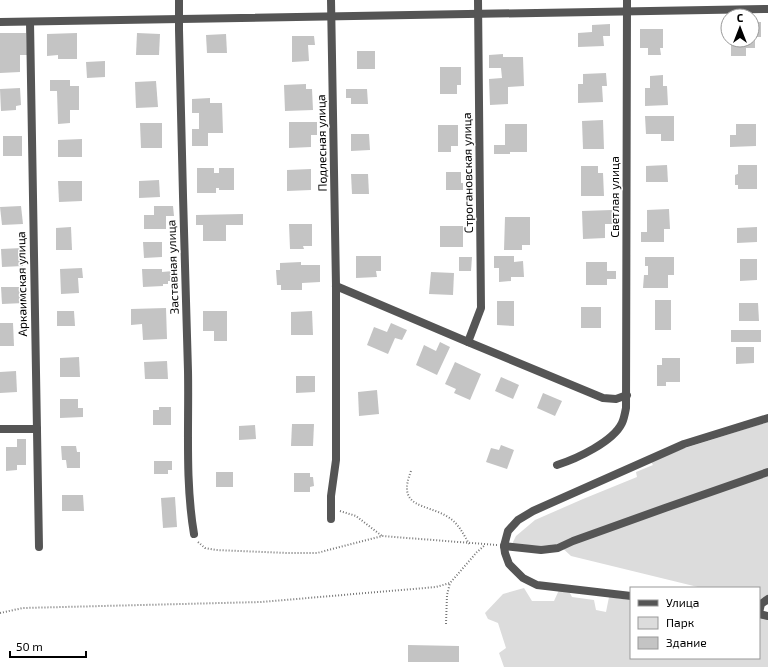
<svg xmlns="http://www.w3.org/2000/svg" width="768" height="667" viewBox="0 0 768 667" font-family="'Exo 2',sans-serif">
<rect width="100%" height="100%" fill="#fff"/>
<!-- green -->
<g fill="#dcdcdc">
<polygon points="768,422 768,605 759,601 759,588 702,588 571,556 558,544 540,546 512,544 516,536 535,520 583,499 637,477 636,472 653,465 651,462 682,449"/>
<polygon points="524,588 532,601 554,601 559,590 569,591 572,597 594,600 596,610 606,612 609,597 631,600 631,658 759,658 759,615 768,616 768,667 504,667 499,653 506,648 498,623 488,619 485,613 503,594"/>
</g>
<!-- building -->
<g fill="#c4c4c4">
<polygon points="752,22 761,22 761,37 755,37 755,48 746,48 746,56 731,56 731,40 752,40"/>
<polygon points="610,24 610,36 603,36 604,46 578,47 578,33 592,32 592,25"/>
<polygon points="640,29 663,29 663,48 660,48 661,55 648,55 648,48 640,48"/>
<polygon points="0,33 26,33 27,55 20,55 20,72 0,73"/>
<polygon points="77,33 77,59 58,59 58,55 47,56 47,34"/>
<polygon points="137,33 160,34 159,55 136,55"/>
<polygon points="226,34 227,53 207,53 206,35"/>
<polygon points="292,36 314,36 315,45 308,45 309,61 292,62"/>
<rect x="357" y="51" width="18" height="18"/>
<polygon points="503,54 503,57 523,57 524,86 508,87 508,104 490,105 489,79 502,78 501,68 489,68 489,55"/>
<polygon points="105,61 105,77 87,78 86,62"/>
<polygon points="440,67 461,67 461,85 457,85 457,94 440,94"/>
<polygon points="606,73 607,86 602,86 603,102 578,103 578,84 583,84 583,74"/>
<polygon points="663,75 663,86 667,86 668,105 645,106 645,88 650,88 650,76"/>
<polygon points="50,80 70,80 70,86 79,86 79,110 70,110 70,123 58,124 57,91 50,91"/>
<polygon points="156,81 158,107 136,108 135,82"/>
<polygon points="306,84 306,89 312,89 313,110 285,111 284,85"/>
<polygon points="20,88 21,105 16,106 16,110 1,111 0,89"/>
<polygon points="346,89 367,89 368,104 351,104 351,98 346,98"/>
<polygon points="210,98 210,103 222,103 223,133 208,133 208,146 192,146 192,129 199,129 199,113 192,113 192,99"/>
<polygon points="645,116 674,116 674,141 661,141 661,134 646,134"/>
<polygon points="603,120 604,149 583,149 582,121"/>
<polygon points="289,122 317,122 317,135 311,135 311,147 289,148"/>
<polygon points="140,123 162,123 162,148 141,148"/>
<polygon points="505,124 527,124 527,152 510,152 510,154 494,154 494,145 505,145"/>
<polygon points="736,124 756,124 756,146 730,147 730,135 736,135"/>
<polygon points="438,125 458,125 458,146 451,146 451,152 438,152"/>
<polygon points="351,134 369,134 370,150 351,151"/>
<rect x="3" y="136" width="19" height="20"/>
<polygon points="82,139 82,157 58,157 58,140"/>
<polygon points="667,165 668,182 646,182 646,166"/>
<polygon points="738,165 757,165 757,189 738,189 738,185 735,185 735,175 738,174"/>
<polygon points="581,166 598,166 598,173 603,173 604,196 581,196"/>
<polygon points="197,168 214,168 214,173 219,173 219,168 234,168 234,190 219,190 219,188 216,188 216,193 197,193"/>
<polygon points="311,169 311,190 287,191 287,170"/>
<polygon points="446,172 461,172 461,183 463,183 463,190 446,190"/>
<polygon points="351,174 368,174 369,194 352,194"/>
<polygon points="159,180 160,197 139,198 139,181"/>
<polygon points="58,181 82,181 82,201 59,202"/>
<polygon points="21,206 23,224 2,225 0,207"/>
<polygon points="154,206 173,206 174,216 166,216 166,229 144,229 144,215 154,215"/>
<polygon points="669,209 670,229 664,229 664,242 641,242 641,232 647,232 647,210"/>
<polygon points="612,210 613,224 605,224 605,238 583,239 582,211"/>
<polygon points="243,214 243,225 226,225 226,241 203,241 203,225 196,225 196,215"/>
<polygon points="505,217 530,217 530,245 522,245 522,250 504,250"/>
<polygon points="289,224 312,224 312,246 303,246 304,249 290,249"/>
<rect x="440" y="226" width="23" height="21"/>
<polygon points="71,227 72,250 56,250 56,228"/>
<polygon points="757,227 757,242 737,243 737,228"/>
<polygon points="143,242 162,242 162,257 144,258"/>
<polygon points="22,248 23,266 2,267 1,249"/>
<polygon points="356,256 381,256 381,271 376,271 377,277 356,278"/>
<polygon points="494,256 514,256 514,262 523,261 524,277 511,277 511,281 499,282 499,268 494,268"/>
<polygon points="459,257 472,257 471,271 459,271"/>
<polygon points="645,257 674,257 674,275 668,275 668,288 643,288 644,275 648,275 648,266 645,266"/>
<polygon points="740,259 757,259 757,280 740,281"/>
<polygon points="301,262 301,265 320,265 320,282 302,283 302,290 281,290 281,285 277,285 276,270 280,270 280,263"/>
<polygon points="586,262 607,262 607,271 616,271 616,279 607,279 607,285 586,285"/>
<polygon points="82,268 83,278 78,278 79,293 61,294 60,269"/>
<polygon points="142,269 162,269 162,272 173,271 174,281 168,281 168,284 163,284 163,286 143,287"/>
<polygon points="431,272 454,273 453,295 429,294"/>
<polygon points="1,287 23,287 24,303 2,304"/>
<rect x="655" y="300" width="16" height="30"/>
<polygon points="497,301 514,301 514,326 497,325"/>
<polygon points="739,303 758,303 759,321 739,321"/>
<rect x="581" y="307" width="20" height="21"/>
<polygon points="166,308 167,339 143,340 142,324 131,325 131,309"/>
<polygon points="57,311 74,311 75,326 57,326"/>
<polygon points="203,311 227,311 227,341 214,341 214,331 203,331"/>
<polygon points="312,311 313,335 291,335 291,312"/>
<polygon points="0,323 13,323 14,346 0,346"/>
<polygon points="391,323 407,330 402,340 395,338 388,354 367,345 374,327 387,332"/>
<rect x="731" y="330" width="30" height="12"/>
<polygon points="440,342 450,347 437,375 416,365 424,345 436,351"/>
<polygon points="736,347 754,347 754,363 736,364"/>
<polygon points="79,357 80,377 60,377 60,358"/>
<polygon points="662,358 680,358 680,382 666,382 666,386 657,386 657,365 662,365"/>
<polygon points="167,361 168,379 145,379 144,362"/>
<polygon points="455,362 481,374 470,400 454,393 456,389 445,384"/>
<polygon points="16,371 17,392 0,393 0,372"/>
<polygon points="296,376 315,376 315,392 296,393"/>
<polygon points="501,377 519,385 513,399 495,391"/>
<polygon points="377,390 379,414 359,416 358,392"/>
<polygon points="543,393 562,401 555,416 537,408"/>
<polygon points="60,399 78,399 78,408 83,408 83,417 60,418"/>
<polygon points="159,407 171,407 171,425 153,425 153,410 159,410"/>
<polygon points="292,424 314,424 313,446 291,446"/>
<polygon points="255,425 256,439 239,440 239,426"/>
<polygon points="17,439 26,439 26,465 17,465 17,470 6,471 6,447 17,447"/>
<polygon points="501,445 514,450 507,469 486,462 491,448 499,450"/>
<polygon points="61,446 76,446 77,452 80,452 80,468 67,468 66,460 62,460"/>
<polygon points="154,461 172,461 172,470 168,470 168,474 154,474"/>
<rect x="216" y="472" width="17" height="15"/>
<polygon points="294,473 310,473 310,477 313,477 314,486 310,487 310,492 294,492"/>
<polygon points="62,495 83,495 84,511 62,511"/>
<polygon points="175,497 177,527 163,528 161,498"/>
<polygon points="408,645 459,646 459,662 408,662"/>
</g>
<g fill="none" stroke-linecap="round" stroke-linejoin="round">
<!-- path -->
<g stroke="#777" stroke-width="2" stroke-dasharray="1 2" stroke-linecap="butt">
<path d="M411,471C396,509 426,503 448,517C458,523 463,533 469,544"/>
<polyline points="340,511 356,516 382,536"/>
<polyline points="198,542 205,548 216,550 288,553 317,553 382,536 497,545"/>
<polyline points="0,613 23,608 261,602 436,587 450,583 477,552 485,545"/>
<polyline points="446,624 447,595 450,583"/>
</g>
<!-- minor -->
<g stroke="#555" stroke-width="8">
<path d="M179,0V30C182,144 184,257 188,371C189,425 185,481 194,534"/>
<polyline points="0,22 768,9"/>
<polyline points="30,22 39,547"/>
<polyline points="336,286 468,342 603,398 616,399 627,395"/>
<polyline points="468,342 481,308 478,0"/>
<polyline points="0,429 37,429"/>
<path d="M557,465C576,459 613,442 622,423C624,419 625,413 626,408L627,0"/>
<polyline points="331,519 331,496 336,460 336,286 331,0"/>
<polyline points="504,546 541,550 558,548 573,541 665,508 768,472"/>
<polyline points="631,596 537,585 523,578 509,564 505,553 504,546 508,531 518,520 533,511 684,444 768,418"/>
<polyline points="759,613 761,604 768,599"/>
<polyline points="759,614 768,616"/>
</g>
</g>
<g text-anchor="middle" stroke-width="3" stroke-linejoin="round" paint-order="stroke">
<!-- street labels -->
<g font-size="12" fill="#000" stroke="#fff">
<text transform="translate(322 143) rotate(-91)" y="4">Подлесная улица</text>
<text transform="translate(468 173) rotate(-91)" y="4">Строгановская улица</text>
<text transform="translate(615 197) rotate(-90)" y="4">Светлая улица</text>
<text transform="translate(173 267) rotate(-92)" y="4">Заставная улица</text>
<text transform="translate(22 284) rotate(-91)" y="4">Аркаимская улица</text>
</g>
</g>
<!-- legend -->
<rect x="630" y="587" width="130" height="72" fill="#ffffff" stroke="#999999"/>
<rect x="638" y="600" width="20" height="6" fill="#555555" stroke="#999999"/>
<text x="666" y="607" font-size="12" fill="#000000">Улица</text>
<rect x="638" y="617" width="20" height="12" fill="#dcdcdc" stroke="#999999"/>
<text x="666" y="627" font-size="12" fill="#000000">Парк</text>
<rect x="638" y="637" width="20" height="12" fill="#c4c4c4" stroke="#999999"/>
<text x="666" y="647" font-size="12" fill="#000000">Здание</text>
<!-- north arrow -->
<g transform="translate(740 28)"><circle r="19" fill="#ffffff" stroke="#999999"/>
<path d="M0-3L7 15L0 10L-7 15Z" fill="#000000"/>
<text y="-6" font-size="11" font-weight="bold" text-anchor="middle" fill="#000000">С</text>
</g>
<!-- scale -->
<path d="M10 651v6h76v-6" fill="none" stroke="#000000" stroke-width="2"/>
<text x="16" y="651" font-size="12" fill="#000000" stroke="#ffffff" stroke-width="3" paint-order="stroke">50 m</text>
</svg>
